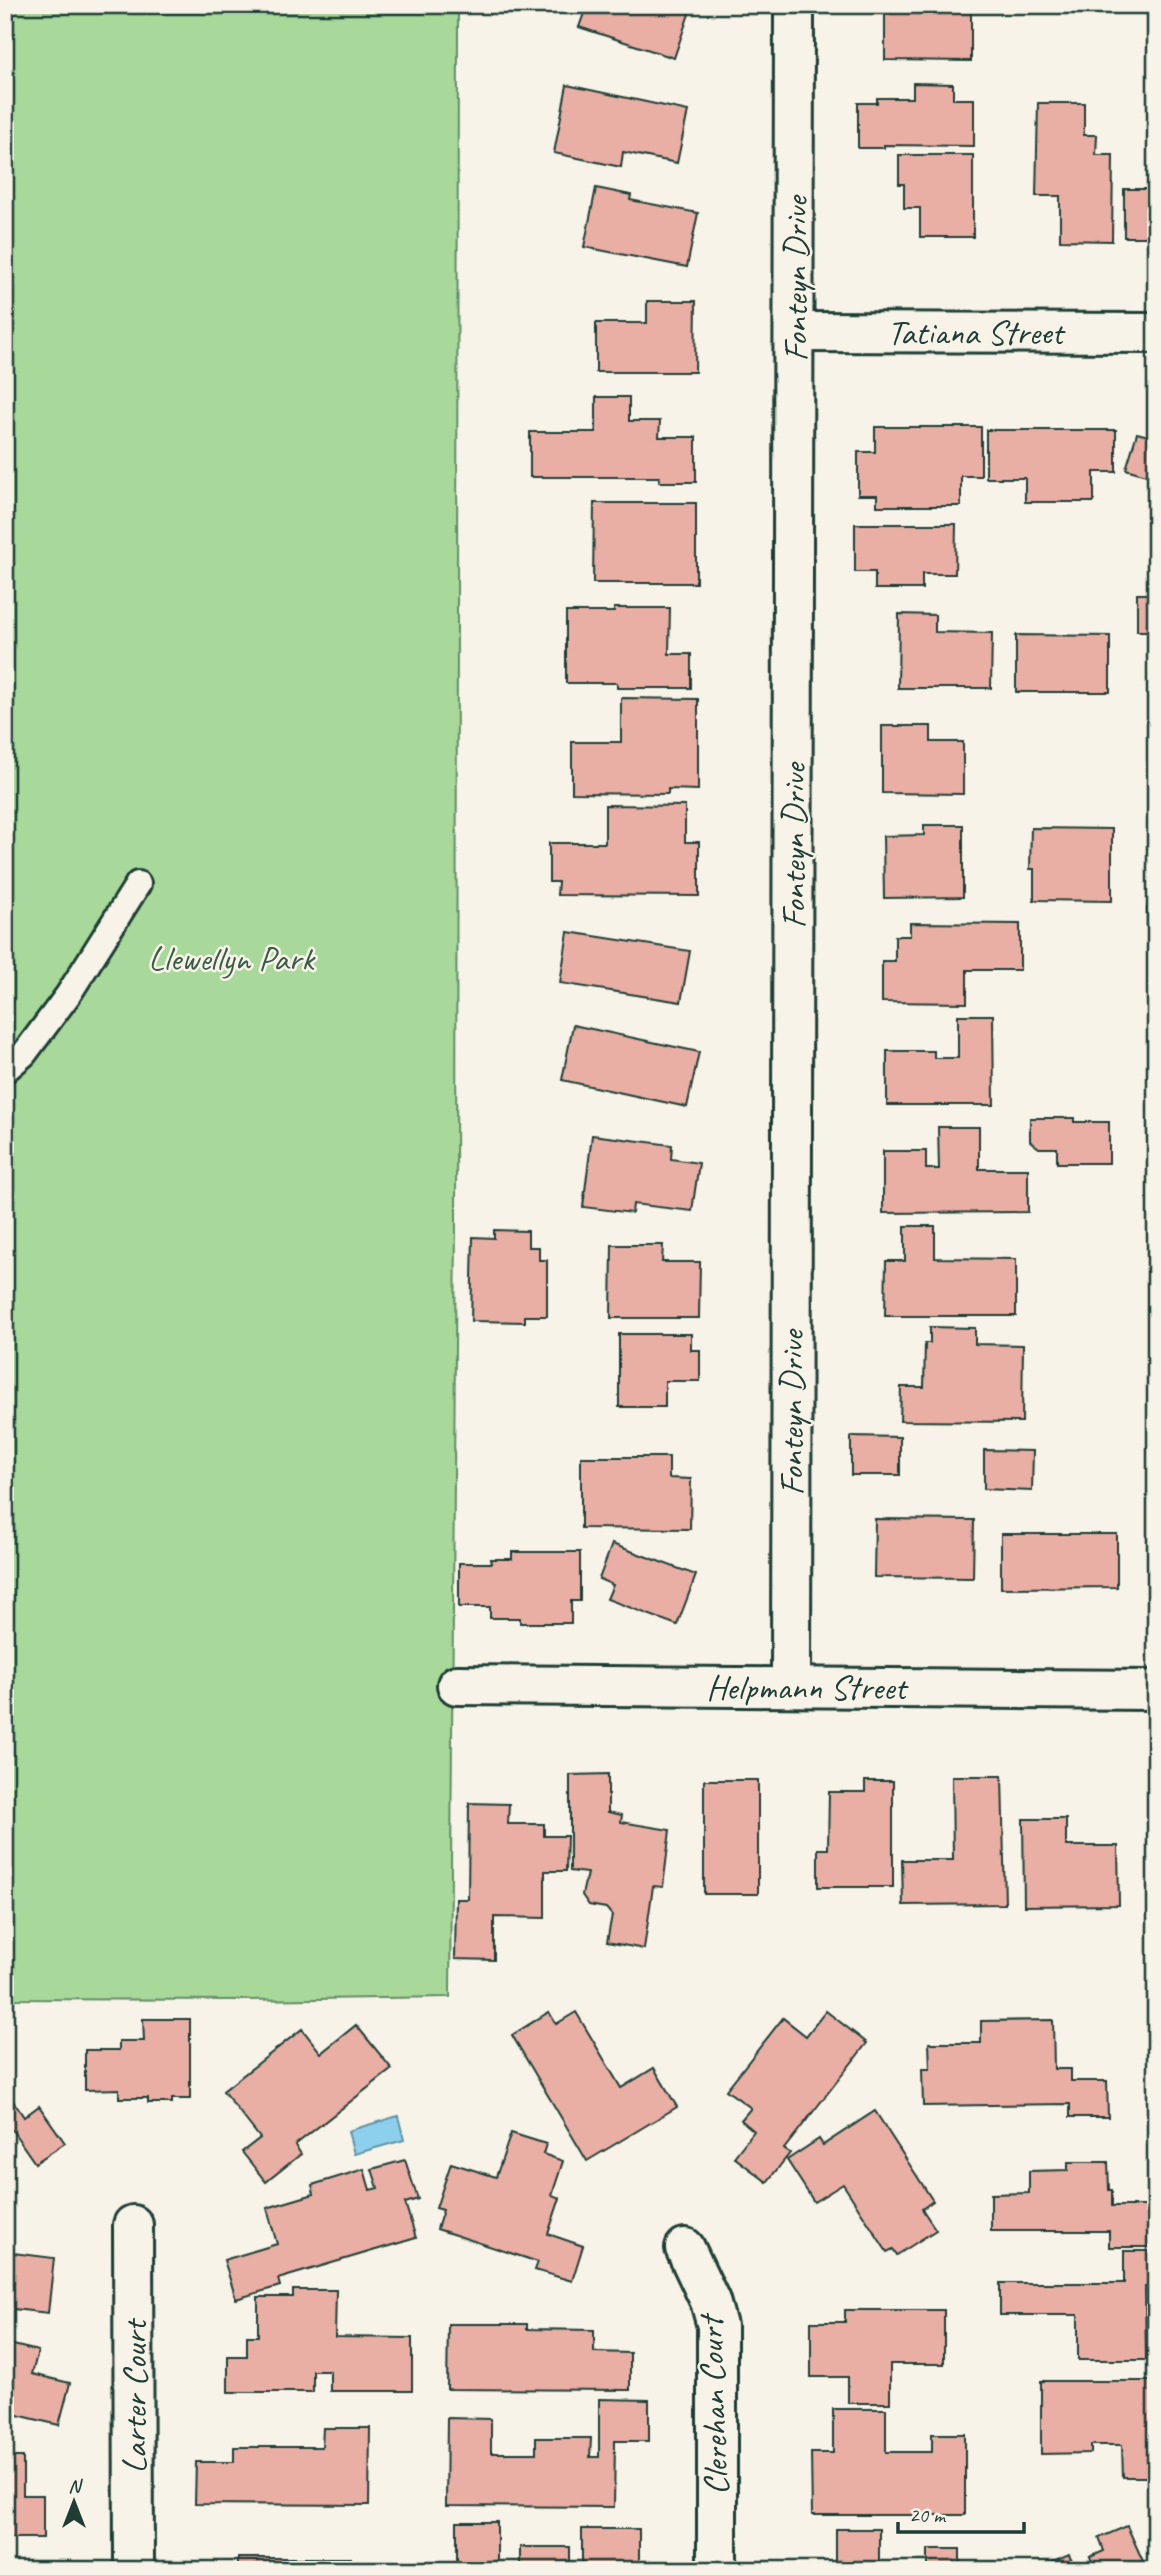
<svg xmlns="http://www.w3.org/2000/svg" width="1161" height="2575" viewBox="0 0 1161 2575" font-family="Caveat,sans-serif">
<rect width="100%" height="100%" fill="#f7f3e8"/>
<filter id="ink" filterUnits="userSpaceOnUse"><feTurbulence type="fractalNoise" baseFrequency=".0143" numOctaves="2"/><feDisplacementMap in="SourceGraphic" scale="14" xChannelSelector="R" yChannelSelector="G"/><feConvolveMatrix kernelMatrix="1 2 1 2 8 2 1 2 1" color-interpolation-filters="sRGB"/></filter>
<g filter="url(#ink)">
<!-- green -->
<polygon fill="#a8d99a" stroke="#648b67" stroke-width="2" points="5,5 458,5 456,1220 450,1997 242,2000 5,1999"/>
<!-- water -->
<polygon fill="#8dd0ee" stroke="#6195a4" stroke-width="2" points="398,2116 404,2140 354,2154 348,2131"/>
<!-- building -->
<g fill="#e9afa5" stroke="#1f3d34" stroke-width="2">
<polygon points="587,5 692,5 674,58 579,27"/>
<polygon points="885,5 1055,5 1055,10 971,10 971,61 885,60"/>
<polygon points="913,83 953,84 953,99 974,99 974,146 884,145 884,148 858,148 858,103 877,103 877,98 913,98"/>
<polygon points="567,85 688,111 677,163 623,152 621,167 554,153"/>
<polygon points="1038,103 1084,103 1084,135 1097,135 1096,155 1113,155 1112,241 1060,240 1060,196 1036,196"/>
<polygon points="899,155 973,155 973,237 920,237 920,208 904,208 904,184 899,184"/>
<polygon points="596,188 631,195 630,200 698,213 687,267 584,247"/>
<rect x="1124" y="189" width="32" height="48"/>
<polygon points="647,301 696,301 695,372 596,372 596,323 647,323"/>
<polygon points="596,397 629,397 629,421 660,421 659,437 696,437 696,482 659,482 659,477 530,477 530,432 596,432"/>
<polygon points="875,427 981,427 981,476 961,476 961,506 877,506 877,495 858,495 858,452 875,452"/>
<polygon points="986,430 1116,430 1116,472 1094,472 1094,502 1025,502 1025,478 986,478"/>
<polygon points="1137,433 1156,438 1156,478 1126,469"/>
<polygon points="594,503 696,503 696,583 593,583"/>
<polygon points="855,524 956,524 955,574 922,574 922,589 875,589 875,572 855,572"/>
<rect x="1137" y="594" width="19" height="37"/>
<polygon points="614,608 670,608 669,654 691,654 691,688 617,688 617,683 566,683 566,612 614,612"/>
<polygon points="899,614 935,615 935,632 992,633 991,688 898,688"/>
<polygon points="1016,635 1110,636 1110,692 1016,692"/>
<polygon points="621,698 698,699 698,790 668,789 668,794 572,793 572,742 621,742"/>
<polygon points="882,726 931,726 931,742 963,742 963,794 882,793"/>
<polygon points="605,805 685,806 685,842 699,842 699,896 557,895 558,882 549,882 549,843 605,843"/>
<polygon points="924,825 963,825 963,897 884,898 883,836 924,835"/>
<polygon points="1031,828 1112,829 1112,901 1034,900 1034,869 1030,869"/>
<rect x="1147" y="908" width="9" height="35"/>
<polygon points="910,923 1020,924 1020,970 967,970 967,1003 882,1002 882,961 895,961 895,936 910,936"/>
<polygon points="568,932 690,951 681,1002 560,983"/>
<polygon points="958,1015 993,1015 994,1105 887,1105 887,1051 934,1051 934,1058 958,1058"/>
<polygon points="573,1025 699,1052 687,1107 562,1080"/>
<polygon points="1030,1118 1074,1118 1074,1122 1109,1122 1109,1163 1057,1163 1057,1148 1039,1148 1030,1141"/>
<polygon points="938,1127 979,1127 979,1169 1028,1169 1028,1212 883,1213 883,1151 926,1151 926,1169 939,1169"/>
<polygon points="592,1135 672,1145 671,1159 699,1163 692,1211 633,1204 632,1213 583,1207"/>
<polygon points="905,1226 935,1226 935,1258 1016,1259 1016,1316 885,1316 886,1261 905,1261"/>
<polygon points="494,1230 528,1231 528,1247 539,1247 539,1260 547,1260 547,1316 525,1316 525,1322 471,1321 473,1237 494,1238"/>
<polygon points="612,1245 663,1245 662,1262 700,1262 699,1318 611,1318"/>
<polygon points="930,1327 975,1328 975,1344 1023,1345 1022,1422 900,1421 901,1387 924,1387 925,1343 930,1343"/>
<polygon points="619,1334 691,1334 691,1350 700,1350 700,1381 665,1381 665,1407 619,1407"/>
<polygon points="851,1436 900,1437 900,1475 851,1475"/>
<polygon points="984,1450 1033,1451 1032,1491 984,1489"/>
<polygon points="581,1457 669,1457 669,1478 691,1479 690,1529 581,1528"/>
<polygon points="875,1519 974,1520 973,1578 874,1577"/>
<polygon points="1001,1534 1117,1534 1117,1587 1001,1588"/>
<polygon points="612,1544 696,1575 677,1625 607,1599 613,1585 599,1579"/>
<polygon points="512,1552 580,1552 580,1601 571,1601 571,1623 520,1623 520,1618 490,1618 490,1607 459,1607 459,1563 491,1563 490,1559 512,1559"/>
<polygon points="608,1774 608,1812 622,1815 621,1822 670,1830 663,1887 653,1886 644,1949 607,1942 612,1915 606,1908 589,1905 582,1895 587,1873 570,1871 570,1775"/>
<polygon points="952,1776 1002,1776 1005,1904 903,1905 902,1860 953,1860"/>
<rect x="704" y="1780" width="54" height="114"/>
<polygon points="865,1781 893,1781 893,1887 818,1887 818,1849 828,1849 829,1792 865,1792"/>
<polygon points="469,1803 509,1804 508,1824 544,1824 544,1836 567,1836 566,1871 545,1871 545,1918 494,1917 494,1960 455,1959 456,1899 468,1899"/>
<polygon points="1023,1819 1066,1819 1066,1846 1118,1846 1119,1905 1024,1906"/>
<polygon points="826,2011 867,2043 784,2149 790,2153 767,2182 734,2157 754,2131 741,2120 751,2108 726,2090 783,2018 806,2036"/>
<polygon points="549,2012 556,2024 576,2012 621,2088 654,2068 677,2107 587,2161 512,2035"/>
<polygon points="143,2019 190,2019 190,2099 172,2099 172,2103 148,2103 148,2098 119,2098 119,2089 85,2090 85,2050 119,2050 119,2041 144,2041"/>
<polygon points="1053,2020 1054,2069 1071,2069 1071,2081 1107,2081 1108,2117 1070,2117 1070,2104 923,2106 922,2069 930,2069 929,2043 981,2043 981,2021"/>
<polygon points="356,2025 392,2069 295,2145 301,2154 266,2182 242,2152 260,2138 223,2091 302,2029 321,2053"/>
<polygon points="5,2089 24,2117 39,2106 65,2143 35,2163 12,2130 5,2134"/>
<polygon points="875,2111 933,2201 922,2209 936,2230 897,2255 893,2249 887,2252 843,2184 814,2202 787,2160 819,2139 823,2145"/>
<polygon points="511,2133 546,2144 543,2154 563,2161 552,2195 560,2198 548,2234 583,2246 572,2281 535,2270 538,2262 437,2229 443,2210 436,2208 451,2163 496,2177"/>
<polygon points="405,2160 418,2199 405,2203 416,2238 278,2279 280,2286 236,2299 224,2260 277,2244 267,2208 314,2194 312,2185 364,2169 370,2190 378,2188 372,2169"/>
<polygon points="1068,2162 1108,2162 1109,2190 1112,2190 1112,2206 1149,2206 1149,2247 1109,2247 1109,2231 991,2231 991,2194 1029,2193 1029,2171 1068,2170"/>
<polygon points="1124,2251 1156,2251 1156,2287 1145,2287 1146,2360 1078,2360 1078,2315 1000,2315 1000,2283 1124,2283"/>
<polygon points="5,2252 54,2258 48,2313 5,2308"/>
<polygon points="293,2290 336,2290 335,2337 412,2338 412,2391 330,2391 330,2371 313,2371 313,2392 228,2392 228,2356 247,2356 247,2336 258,2336 258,2297 293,2297"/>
<polygon points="845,2310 944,2310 944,2364 890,2364 890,2403 848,2403 848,2377 811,2377 811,2322 845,2322"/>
<polygon points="448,2324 527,2324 527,2329 594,2330 594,2352 630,2353 630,2390 447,2389"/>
<polygon points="5,2343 38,2351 32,2374 70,2383 59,2425 5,2412"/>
<polygon points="1041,2381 1156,2381 1156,2477 1123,2477 1122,2445 1091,2445 1091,2453 1041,2454"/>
<polygon points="599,2399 649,2400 649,2441 615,2441 614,2507 446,2506 447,2418 491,2419 491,2453 536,2453 536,2438 591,2438 590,2457 599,2457"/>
<polygon points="833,2409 886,2409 886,2452 932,2452 932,2434 965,2434 965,2515 812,2515 811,2453 833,2453"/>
<polygon points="323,2428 370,2428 369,2505 195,2504 196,2462 234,2462 234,2447 322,2447"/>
<polygon points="5,2457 23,2457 23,2495 43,2495 43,2538 5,2538"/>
<polygon points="457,2522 497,2522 497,2567 520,2567 520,2547 570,2547 570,2564 582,2564 582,2529 639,2529 639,2570 460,2570 457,2568"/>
<polygon points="1127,2526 1147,2570 1048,2570 1046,2565 1069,2555 1076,2570 1093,2562 1090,2557 1104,2551 1099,2538"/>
<rect x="836" y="2529" width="43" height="41"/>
<rect x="928" y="2549" width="32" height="21"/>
<rect x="238" y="2558" width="113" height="12"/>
</g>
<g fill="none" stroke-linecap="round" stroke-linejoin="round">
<defs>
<polyline id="service" points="5,1070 24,1054 68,995 138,884"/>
<g id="minor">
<polyline points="795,332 1156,333"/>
<polyline points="457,1685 1156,1690"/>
<polyline points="791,1686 794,5"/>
<polyline points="133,2225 134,2570"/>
<polyline points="685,2248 710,2301 717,2326 717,2570"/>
</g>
</defs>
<!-- service casing -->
<use href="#service" stroke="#1f3d34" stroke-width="30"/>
<!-- minor casing -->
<use href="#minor" stroke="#1f3d34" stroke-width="44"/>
<!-- service -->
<use href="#service" stroke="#f7f3e8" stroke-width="24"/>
<!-- minor -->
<use href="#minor" stroke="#f7f3e8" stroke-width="38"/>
</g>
</g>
<g text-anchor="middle" stroke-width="5" stroke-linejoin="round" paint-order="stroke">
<!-- street labels -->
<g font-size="35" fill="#1f3d34" stroke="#f7f3e8">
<text transform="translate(795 279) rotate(-90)" y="12">Fonteyn Drive</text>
<text x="975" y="344">Tatiana Street</text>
<text transform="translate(793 846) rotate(-90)" y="12">Fonteyn Drive</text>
<text transform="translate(791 1413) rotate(-90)" y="12">Fonteyn Drive</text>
<text x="806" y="1699">Helpmann Street</text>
<text transform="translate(134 2397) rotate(-90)" y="12">Larter Court</text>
<text transform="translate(713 2406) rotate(-92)" y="12">Clerehan Court</text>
</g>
<!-- park labels -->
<g font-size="35" fill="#3a5c48" stroke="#f7f3e8">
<text x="231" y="970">Llewellyn Park</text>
</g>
</g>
<!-- margin -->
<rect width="1161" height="2575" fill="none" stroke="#f7f3e8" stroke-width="28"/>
<rect x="14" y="14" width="1133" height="2547" fill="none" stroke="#1f3d34" stroke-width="2.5" filter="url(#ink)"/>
<!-- north arrow -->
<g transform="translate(74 2502)" stroke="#f7f3e8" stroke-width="5" paint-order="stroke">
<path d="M0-5L12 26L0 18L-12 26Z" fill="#1f3d34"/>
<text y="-10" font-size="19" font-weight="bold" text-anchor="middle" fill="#1f3d34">N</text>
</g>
<!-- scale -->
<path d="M898 2522v10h126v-10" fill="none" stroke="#1f3d34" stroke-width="3.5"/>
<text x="909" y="2522" font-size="21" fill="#1f3d34" stroke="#f7f3e8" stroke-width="5" paint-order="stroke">20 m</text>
</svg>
